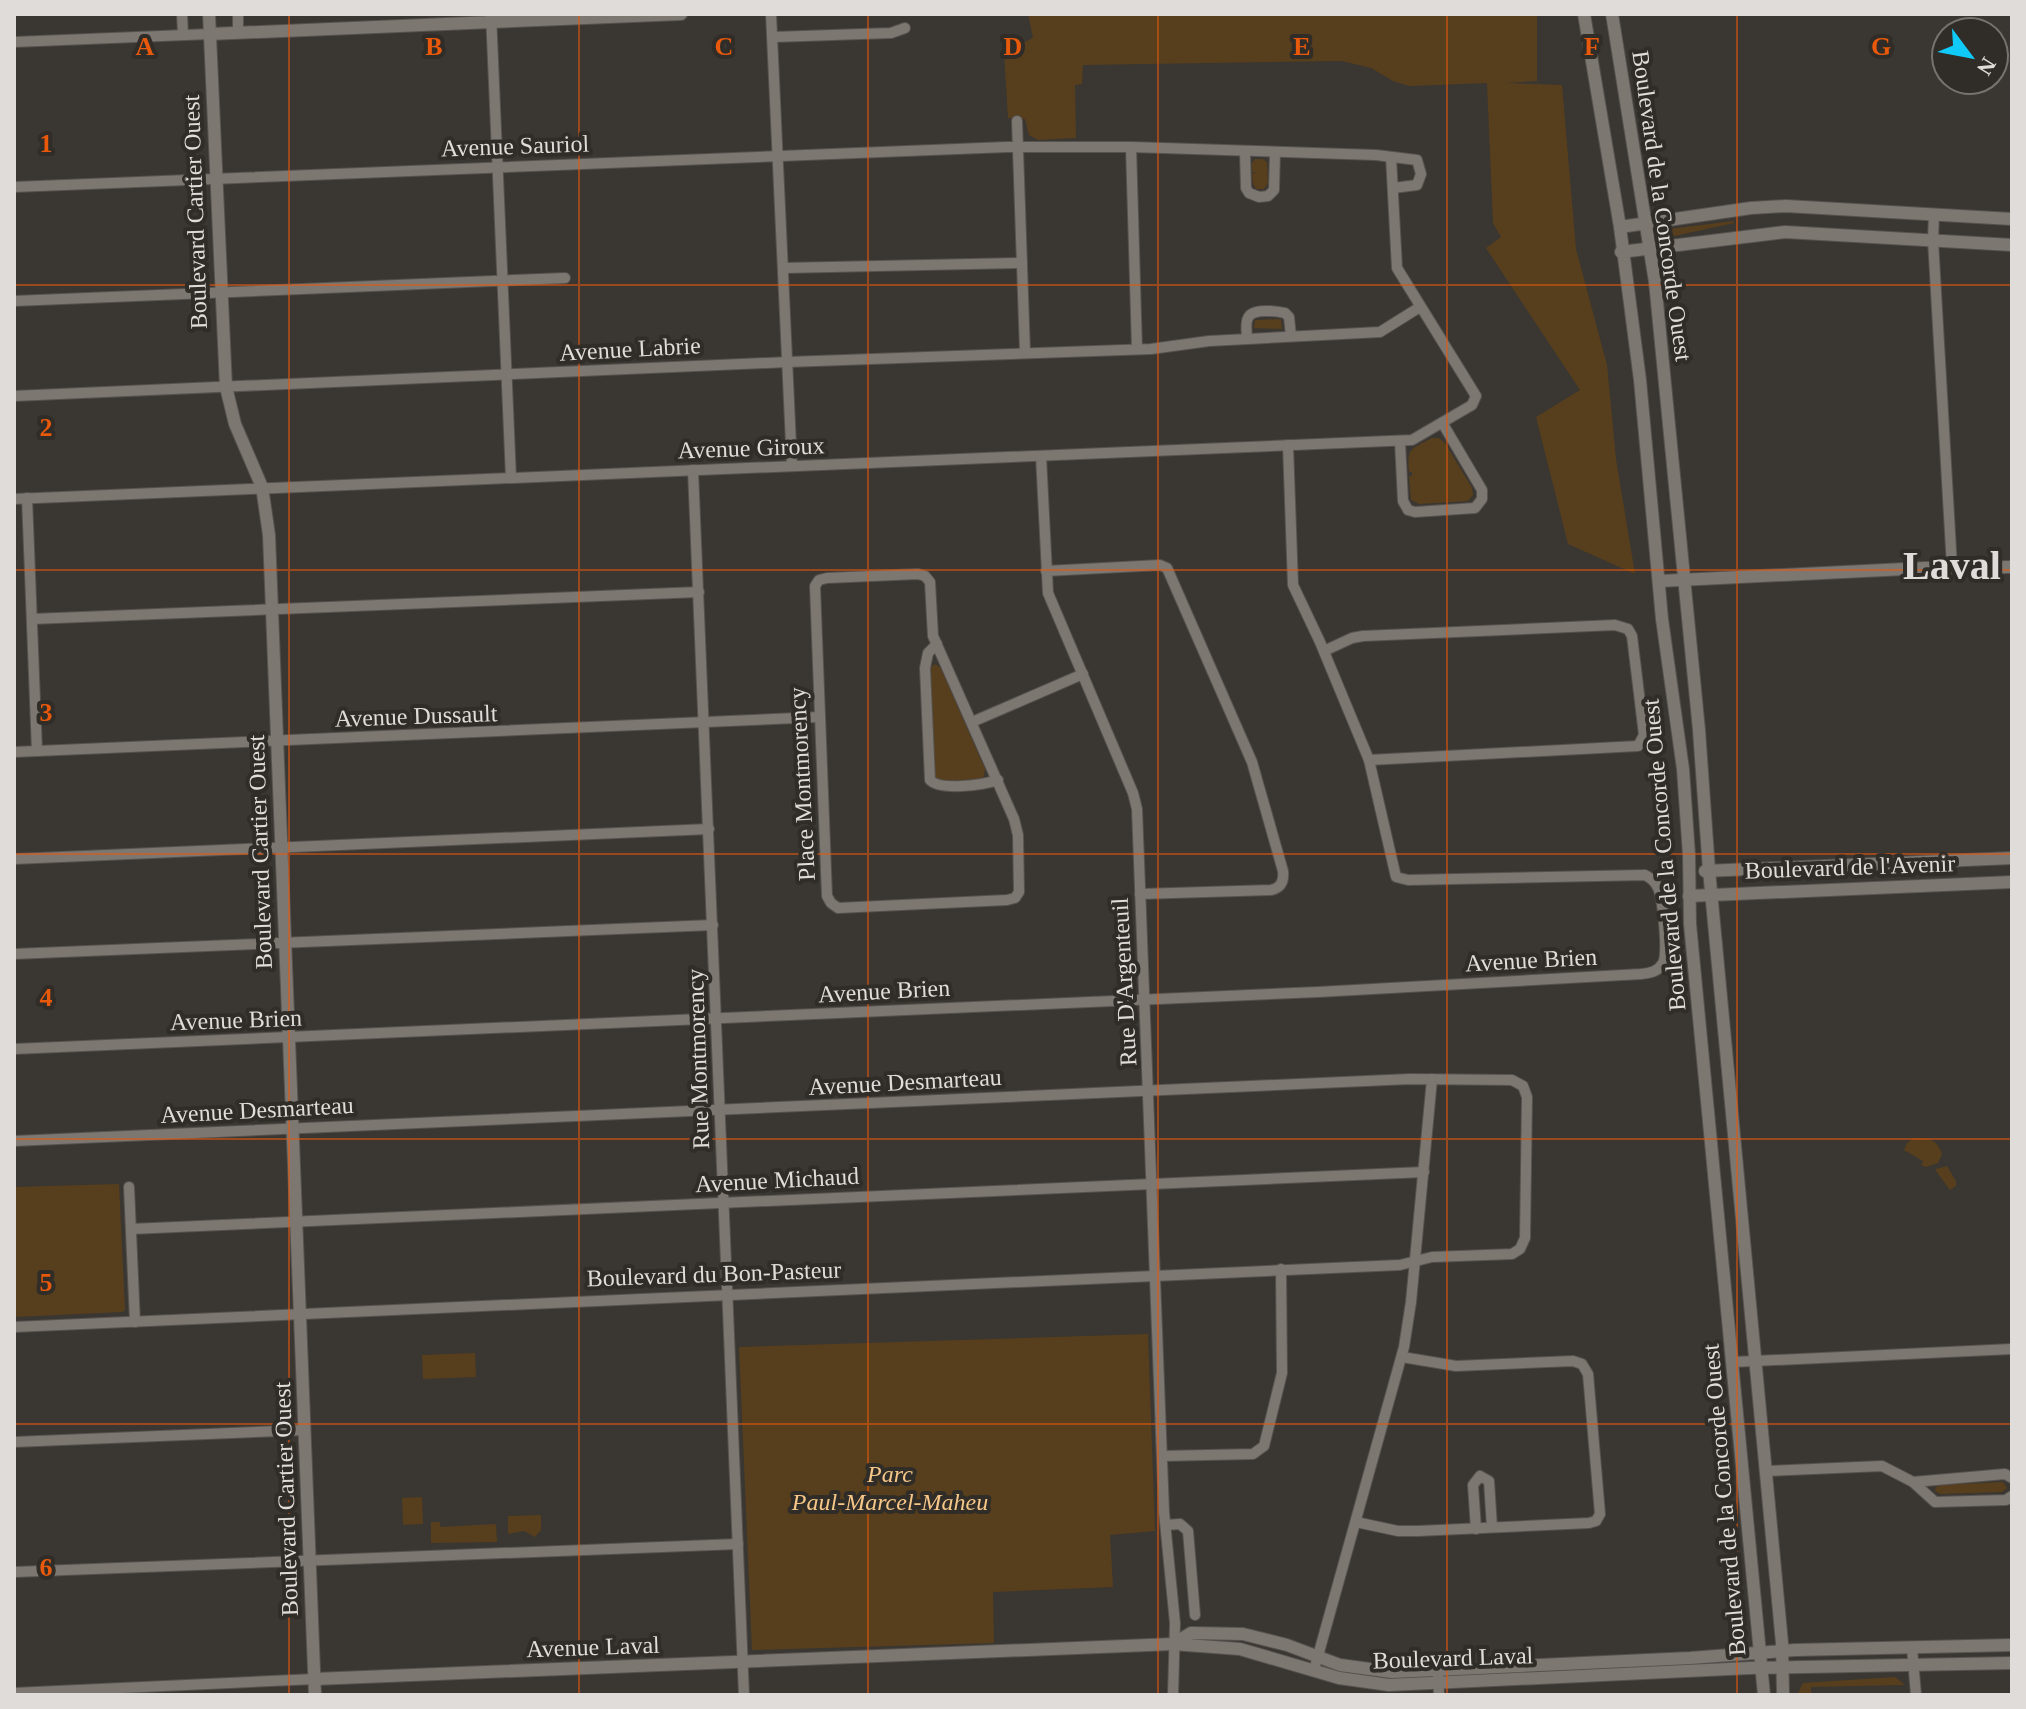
<svg xmlns="http://www.w3.org/2000/svg" width="2026" height="1709" viewBox="0 0 2026 1709" font-family="Georgia,serif">
<rect width="100%" height="100%" fill="#3a3631"/>
<!-- green -->
<g fill="#573f1d">
<polygon points="1028,14 1537,14 1537,81 1505,83 1562,85 1576,249 1607,365 1616,459 1635,574 1568,544 1536,417 1580,390 1486,248 1501,237 1493,223 1487,83 1409,86 1393,81 1371,68 1342,61 1083,65 1082,84 1075,85 1076,138 1038,140 1029,135 1025,119 1008,118 1004,52 1033,38"/>
<polygon points="1255,159 1263,159 1267,162 1268,183 1264,189 1256,189 1253,184 1252,174 1256,172 1252,172 1252,163"/>
<polygon points="1734,221 1734,223 1670,237 1669,229"/>
<polygon points="1281,319 1282,329 1254,328 1255,320"/>
<path d="M1432,438H1439L1445,443L1472,488L1473,495L1468,501L1419,504L1411,500L1409,476H1412V472H1409C1407,446 1411,450 1432,438Z"/>
<polygon points="935,664 940,667 985,769 984,776 981,779 940,781 934,777 929,669"/>
<path d="M1914,1138C1929,1138 1937,1139 1942,1154L1938,1163L1926,1167L1921,1165L1923,1161L1904,1150L1907,1143Z"/>
<polygon points="1947,1166 1956,1181 1956,1186 1950,1190 1936,1171 1936,1169"/>
<polygon points="119,1184 125,1310 122,1312 14,1317 14,1187"/>
<polygon points="1148,1334 1155,1531 1110,1535 1113,1587 993,1592 994,1643 752,1650 739,1347"/>
<polygon points="475,1353 476,1377 423,1379 422,1355"/>
<polygon points="2003,1482 2007,1488 2002,1492 1940,1494 1935,1491 1936,1487 1941,1485"/>
<polygon points="422,1497 423,1524 403,1525 402,1498"/>
<polygon points="541,1515 541,1530 535,1537 524,1531 508,1534 508,1516"/>
<polygon points="431,1522 440,1522 440,1527 496,1524 497,1542 431,1543"/>
<polygon points="1895,1677 1905,1685 1811,1687 1811,1695 1797,1695 1803,1683"/>
</g>
<g fill="none" stroke-linecap="round" stroke-linejoin="round">
<defs>
<g id="minor">
<polyline points="182,14 183,35"/>
<polyline points="238,14 238,33"/>
<polyline points="491,14 511,478"/>
<polyline points="771,14 792,466"/>
<polyline points="774,37 891,33 905,28"/>
<polyline points="14,42 210,34"/>
<polyline points="1017,121 1025,352"/>
<polyline points="1131,147 1137,349"/>
<polyline points="1245,152 1246,188 1249,193 1259,197 1268,196 1274,190 1275,152"/>
<polyline points="14,187 1007,147 1131,147 1376,155 1417,160 1421,174 1417,185 1393,188"/>
<polyline points="1934,214 1933,240 1952,567"/>
<polyline points="783,268 1022,263"/>
<polyline points="14,301 565,278"/>
<path d="M1247,338C1247,333 1245,323 1248,318C1252,308 1276,311 1285,313L1289,317L1291,336"/>
<polyline points="14,396 788,362 1151,349 1209,341 1380,332 1420,307"/>
<polyline points="1400,442 1403,501 1408,510 1415,512 1475,508 1482,499 1482,490 1443,424"/>
<polyline points="1041,456 1048,593 1133,793 1137,809 1164,1512 1175,1623 1173,1695"/>
<polyline points="693,470 744,1695"/>
<polyline points="27,498 37,751"/>
<polyline points="14,499 1412,440 1472,405 1476,396 1397,268 1391,157"/>
<path d="M1046,571L1160,565L1167,568L1252,762L1283,871C1284,881 1281,888 1271,890L1140,894"/>
<polygon points="918,574 925,576 930,582 933,636 1014,819 1018,835 1019,892 1015,898 1007,900 838,908 831,903 827,896 815,586 819,580 827,578"/>
<polyline points="32,619 699,592"/>
<path d="M937,644L928,653L925,668L930,780C940,791 983,785 998,780"/>
<polyline points="1324,651 1352,638 1363,636 1615,625 1628,629 1632,636 1644,735 1638,746 1369,760"/>
<polyline points="972,722 1083,674"/>
<polyline points="14,752 819,717"/>
<polyline points="14,859 709,829"/>
<polyline points="14,954 713,925"/>
<path d="M14,1049L1318,992L1641,974C1650,973 1658,972 1663,963C1668,953 1663,899 1658,888C1655,881 1651,878 1645,875L1408,880L1396,877L1369,760L1320,642L1293,585L1288,445"/>
<polyline points="14,1141 1410,1079 1512,1080 1523,1086 1527,1097 1525,1238 1520,1249 1512,1254 1432,1257 1400,1265 14,1327"/>
<polyline points="129,1187 135,1322"/>
<polyline points="131,1229 1424,1172"/>
<polyline points="1733,1362 2012,1349"/>
<polyline points="14,1442 305,1430"/>
<polyline points="1162,1456 1253,1454 1264,1446 1282,1373 1281,1269"/>
<polyline points="1766,1471 1882,1466 1913,1482 1935,1502 2006,1500 2012,1496"/>
<polyline points="1913,1482 2005,1474 2012,1478"/>
<polyline points="1356,1522 1398,1531 1418,1531 1589,1523 1596,1521 1600,1514 1588,1374 1582,1364 1573,1361 1456,1366 1402,1357"/>
<polyline points="1166,1525 1180,1524 1188,1531 1195,1615"/>
<polyline points="1476,1529 1473,1485 1480,1476 1489,1481 1492,1527"/>
<polyline points="14,1572 738,1544"/>
<polyline points="1912,1648 1916,1695"/>
<polyline points="1316,1663 1404,1347 1411,1302 1432,1079"/>
<polyline points="1438,1676 1439,1695"/>
<polyline points="14,1693 315,1679"/>
</g>
<g id="tertiary">
<polyline points="209,14 226,387 235,424 262,487 269,535 315,1695"/>
<polyline points="1584,14 1620,227 1640,380 1662,619 1683,769 1689,855 1690,924 1764,1695"/>
<polyline points="1612,14 1655,282 1699,730 1709,870 1782,1643 1783,1695"/>
<polyline points="210,34 681,14"/>
<polyline points="1620,227 1751,208 1786,206 2012,219"/>
<polyline points="1621,252 1785,232 2012,245"/>
<polyline points="1660,581 1925,568 2012,567"/>
<polyline points="1705,871 2012,858"/>
<polyline points="1689,896 2012,882"/>
<polyline points="1173,1644 1191,1633 1243,1634 1287,1645 1340,1665 1392,1672 1690,1658 1795,1650 2012,1645"/>
<polyline points="315,1679 1173,1644 1240,1649 1339,1678 1389,1685 1750,1668 2012,1663"/>
</g>
</defs>
<!-- minor casing -->
<use href="#minor" stroke="#56524f" stroke-width="12"/>
<!-- tertiary casing -->
<use href="#tertiary" stroke="#56524f" stroke-width="14"/>
<!-- minor -->
<use href="#minor" stroke="#7c7771" stroke-width="10"/>
<!-- tertiary -->
<use href="#tertiary" stroke="#7c7771" stroke-width="12"/>
</g>
<!-- grid -->
<path fill="none" stroke="#e8590c" stroke-width="2" stroke-opacity="0.55" d="M289,14V1695M579,14V1695M868,14V1695M1158,14V1695M1447,14V1695M1737,14V1695M14,285H2012M14,570H2012M14,854H2012M14,1139H2012M14,1424H2012"/>
<g text-anchor="middle" stroke-width="8" stroke-linejoin="round" paint-order="stroke">
<!-- street labels -->
<g font-size="24" fill="#dfdcd9" stroke="#302c27">
<text transform="translate(515 146) rotate(-2)" y="8">Avenue Sauriol</text>
<text transform="translate(1662 206) rotate(82)" y="8">Boulevard de la Concorde Ouest</text>
<text transform="translate(195 212) rotate(-92)" y="8">Boulevard Cartier Ouest</text>
<text transform="translate(630 349) rotate(-3)" y="8">Avenue Labrie</text>
<text transform="translate(751 448) rotate(-2)" y="8">Avenue Giroux</text>
<text transform="translate(416 716) rotate(-2)" y="8">Avenue Dussault</text>
<text transform="translate(802 784) rotate(-93)" y="8">Place Montmorency</text>
<text transform="translate(260 852) rotate(-92)" y="8">Boulevard Cartier Ouest</text>
<text transform="translate(1664 855) rotate(-95)" y="8">Boulevard de la Concorde Ouest</text>
<text transform="translate(1850 867) rotate(-2)" y="8">Boulevard de l'Avenir</text>
<text transform="translate(1531 960) rotate(-3)" y="8">Avenue Brien</text>
<text transform="translate(1124 982) rotate(-93)" y="8">Rue D'Argenteuil</text>
<text transform="translate(884 991) rotate(-3)" y="8">Avenue Brien</text>
<text transform="translate(236 1020) rotate(-2)" y="8">Avenue Brien</text>
<text transform="translate(698 1059) rotate(-92)" y="8">Rue Montmorency</text>
<text transform="translate(905 1082) rotate(-3)" y="8">Avenue Desmarteau</text>
<text transform="translate(257 1110) rotate(-3)" y="8">Avenue Desmarteau</text>
<text transform="translate(777 1180) rotate(-3)" y="8">Avenue Michaud</text>
<text transform="translate(714 1274) rotate(-2)" y="8">Boulevard du Bon-Pasteur</text>
<text transform="translate(286 1499) rotate(-92)" y="8">Boulevard Cartier Ouest</text>
<text transform="translate(1724 1500) rotate(-95)" y="8">Boulevard de la Concorde Ouest</text>
<text transform="translate(593 1647) rotate(-2)" y="8">Avenue Laval</text>
<text transform="translate(1453 1658) rotate(-2)" y="8">Boulevard Laval</text>
</g>
<!-- park labels -->
<g font-size="24" font-style="italic" fill="#f6c788" stroke="#302c27">
<text x="890" y="1482">Parc<tspan x="890" dy="28">Paul-Marcel-Maheu</tspan></text>
</g>
<!-- town labels -->
<g font-size="40" font-weight="bold" fill="#dfdcd9" stroke="#302c27">
<text x="1952" y="579">Laval</text>
</g>
</g>
<g font-size="26" text-anchor="middle" font-weight="bold" fill="#e8590c" stroke="#302c27" stroke-width="8" stroke-linejoin="round" paint-order="stroke">
<text x="145" y="55">A</text>
<text x="434" y="55">B</text>
<text x="724" y="55">C</text>
<text x="1013" y="55">D</text>
<text x="1302" y="55">E</text>
<text x="1592" y="55">F</text>
<text x="1881" y="55">G</text>
<text x="46" y="152">1</text>
<text x="46" y="436">2</text>
<text x="46" y="721">3</text>
<text x="46" y="1006">4</text>
<text x="46" y="1291">5</text>
<text x="46" y="1576">6</text>
</g>
<!-- border -->
<rect width="2026" height="1709" fill="none" stroke="#dfdcd9" stroke-width="32"/>
<!-- north arrow -->
<g transform="translate(1970 56) rotate(122)"><circle r="38" fill="#302c27" stroke="#76726e" stroke-width="2"/>
<path d="M0-6L14 30L0 20L-14 30Z" fill="#10cafa"/>
<text y="-12" font-size="22" font-weight="bold" text-anchor="middle" fill="#dfdcd9">N</text>
</g>
</svg>
